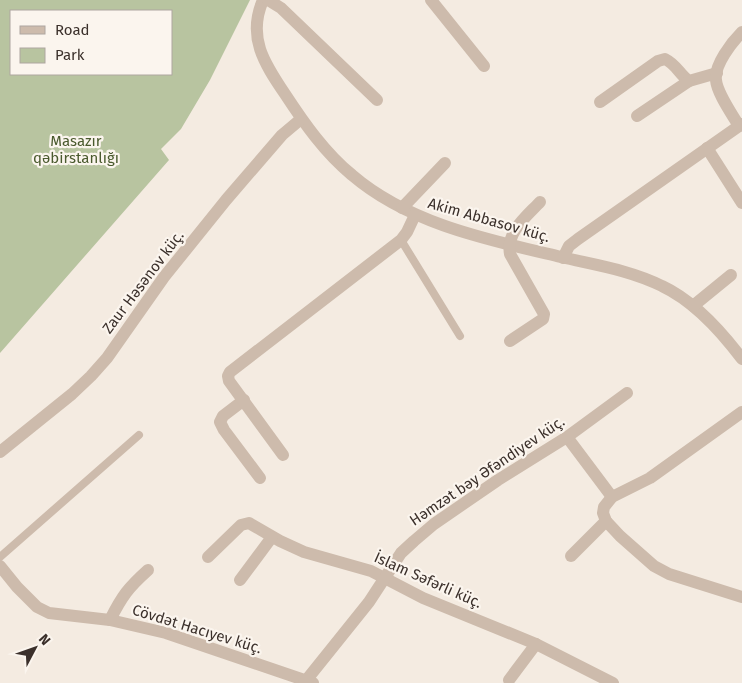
<svg xmlns="http://www.w3.org/2000/svg" width="742" height="683" viewBox="0 0 742 683" font-family="'Fira Sans',sans-serif">
<rect width="100%" height="100%" fill="#f4ebe1"/>
<!-- green -->
<path fill="#b8c4a0" fill-rule="evenodd" d="M0,0H250L210,80L181,129L161,149L169,160L0,353ZM171,11V74H11V11Z"/>
<g fill="none" stroke-linecap="round" stroke-linejoin="round">
<!-- service -->
<g stroke="#cdbbac" stroke-width="8">
<polyline points="401,240 460,336"/>
<polyline points="0,557 139,435"/>
</g>
<!-- minor -->
<g stroke="#cdbbac" stroke-width="12">
<path d="M263,0C247,37 264,63 285,94C304,123 325,153 352,175C409,224 489,240 561,257C595,265 630,270 662,286C694,301 721,331 742,359"/>
<polyline points="268,0 281,8 377,100"/>
<polyline points="431,0 484,66"/>
<path d="M600,102L658,61L665,59C677,65 679,74 689,81L717,73"/>
<polyline points="637,116 689,81"/>
<path d="M739,126C732,114 717,93 716,80C714,65 732,42 742,32"/>
<polyline points="707,148 742,203"/>
<polyline points="402,208 445,163"/>
<polyline points="563,258 569,246 578,239 742,124"/>
<polyline points="693,306 731,275"/>
<path d="M510,341L543,319L544,314L510,254C506,232 526,217 540,202"/>
<polyline points="244,400 223,416 220,422 224,430 260,478"/>
<polyline points="742,412 650,478 612,497 604,507 603,513 606,521 620,536 654,566 669,574 742,597"/>
<polyline points="567,437 612,497"/>
<polyline points="0,452 72,394 91,376 107,358 164,277 226,200 282,135 301,119"/>
<polyline points="283,455 229,381 228,376 230,372 401,240 407,232 415,215"/>
<polyline points="571,556 606,521"/>
<polyline points="208,557 241,525 249,523 280,541 304,552 371,571 423,598 536,644 613,683"/>
<polyline points="0,566 17,587 37,607 49,613 110,620 166,633 313,683"/>
<polyline points="240,580 272,537"/>
<path d="M110,620C122,596 128,588 148,570"/>
<polyline points="509,680 536,644"/>
<polyline points="304,683 369,602 401,553 414,541 434,524 498,480 567,437 627,393"/>
</g>
</g>
<g text-anchor="middle" stroke-width="4.5" stroke-linejoin="round" paint-order="stroke">
<!-- park labels -->
<g font-size="15" fill="#4a5a2e" stroke="#fbf5ee">
<text x="76" y="146">Masazır<tspan x="76" dy="17">qəbirstanlığı</tspan></text>
</g>
<!-- street labels -->
<g font-size="15" fill="#3b302b" stroke="#fbf5ee">
<text transform="translate(489 220) rotate(16)" y="5">Akim Abbasov küç.</text>
<text transform="translate(143 282) rotate(-53)" y="5">Zaur Həsənov küç.</text>
<text transform="translate(487 471) rotate(-34)" y="5">Həmzət bəy Əfəndiyev küç.</text>
<text transform="translate(428 580) rotate(24)" y="5">İslam Səfərli küç.</text>
<text transform="translate(197 629) rotate(17)" y="5">Cövdət Hacıyev küç.</text>
</g>
</g>
<!-- legend -->
<rect x="10" y="10" width="162" height="65" fill="#fbf5ee" stroke="#aea6a0"/>
<rect x="20" y="26" width="25" height="8" fill="#cdbbac" stroke="#aea6a0"/>
<text x="55" y="35" font-size="15" fill="#3b302b">Road</text>
<rect x="20" y="48" width="25" height="15" fill="#b8c4a0" stroke="#aea6a0"/>
<text x="55" y="60" font-size="15" fill="#3b302b">Park</text>
<!-- north arrow -->
<g transform="translate(35 648) rotate(49)" stroke="#fbf5ee" stroke-width="4" paint-order="stroke">
<path d="M0-4L9 19L0 12L-9 19Z" fill="#3b302b"/>
<text y="-8" font-size="14" font-weight="bold" text-anchor="middle" fill="#3b302b">N</text>
</g>
</svg>
